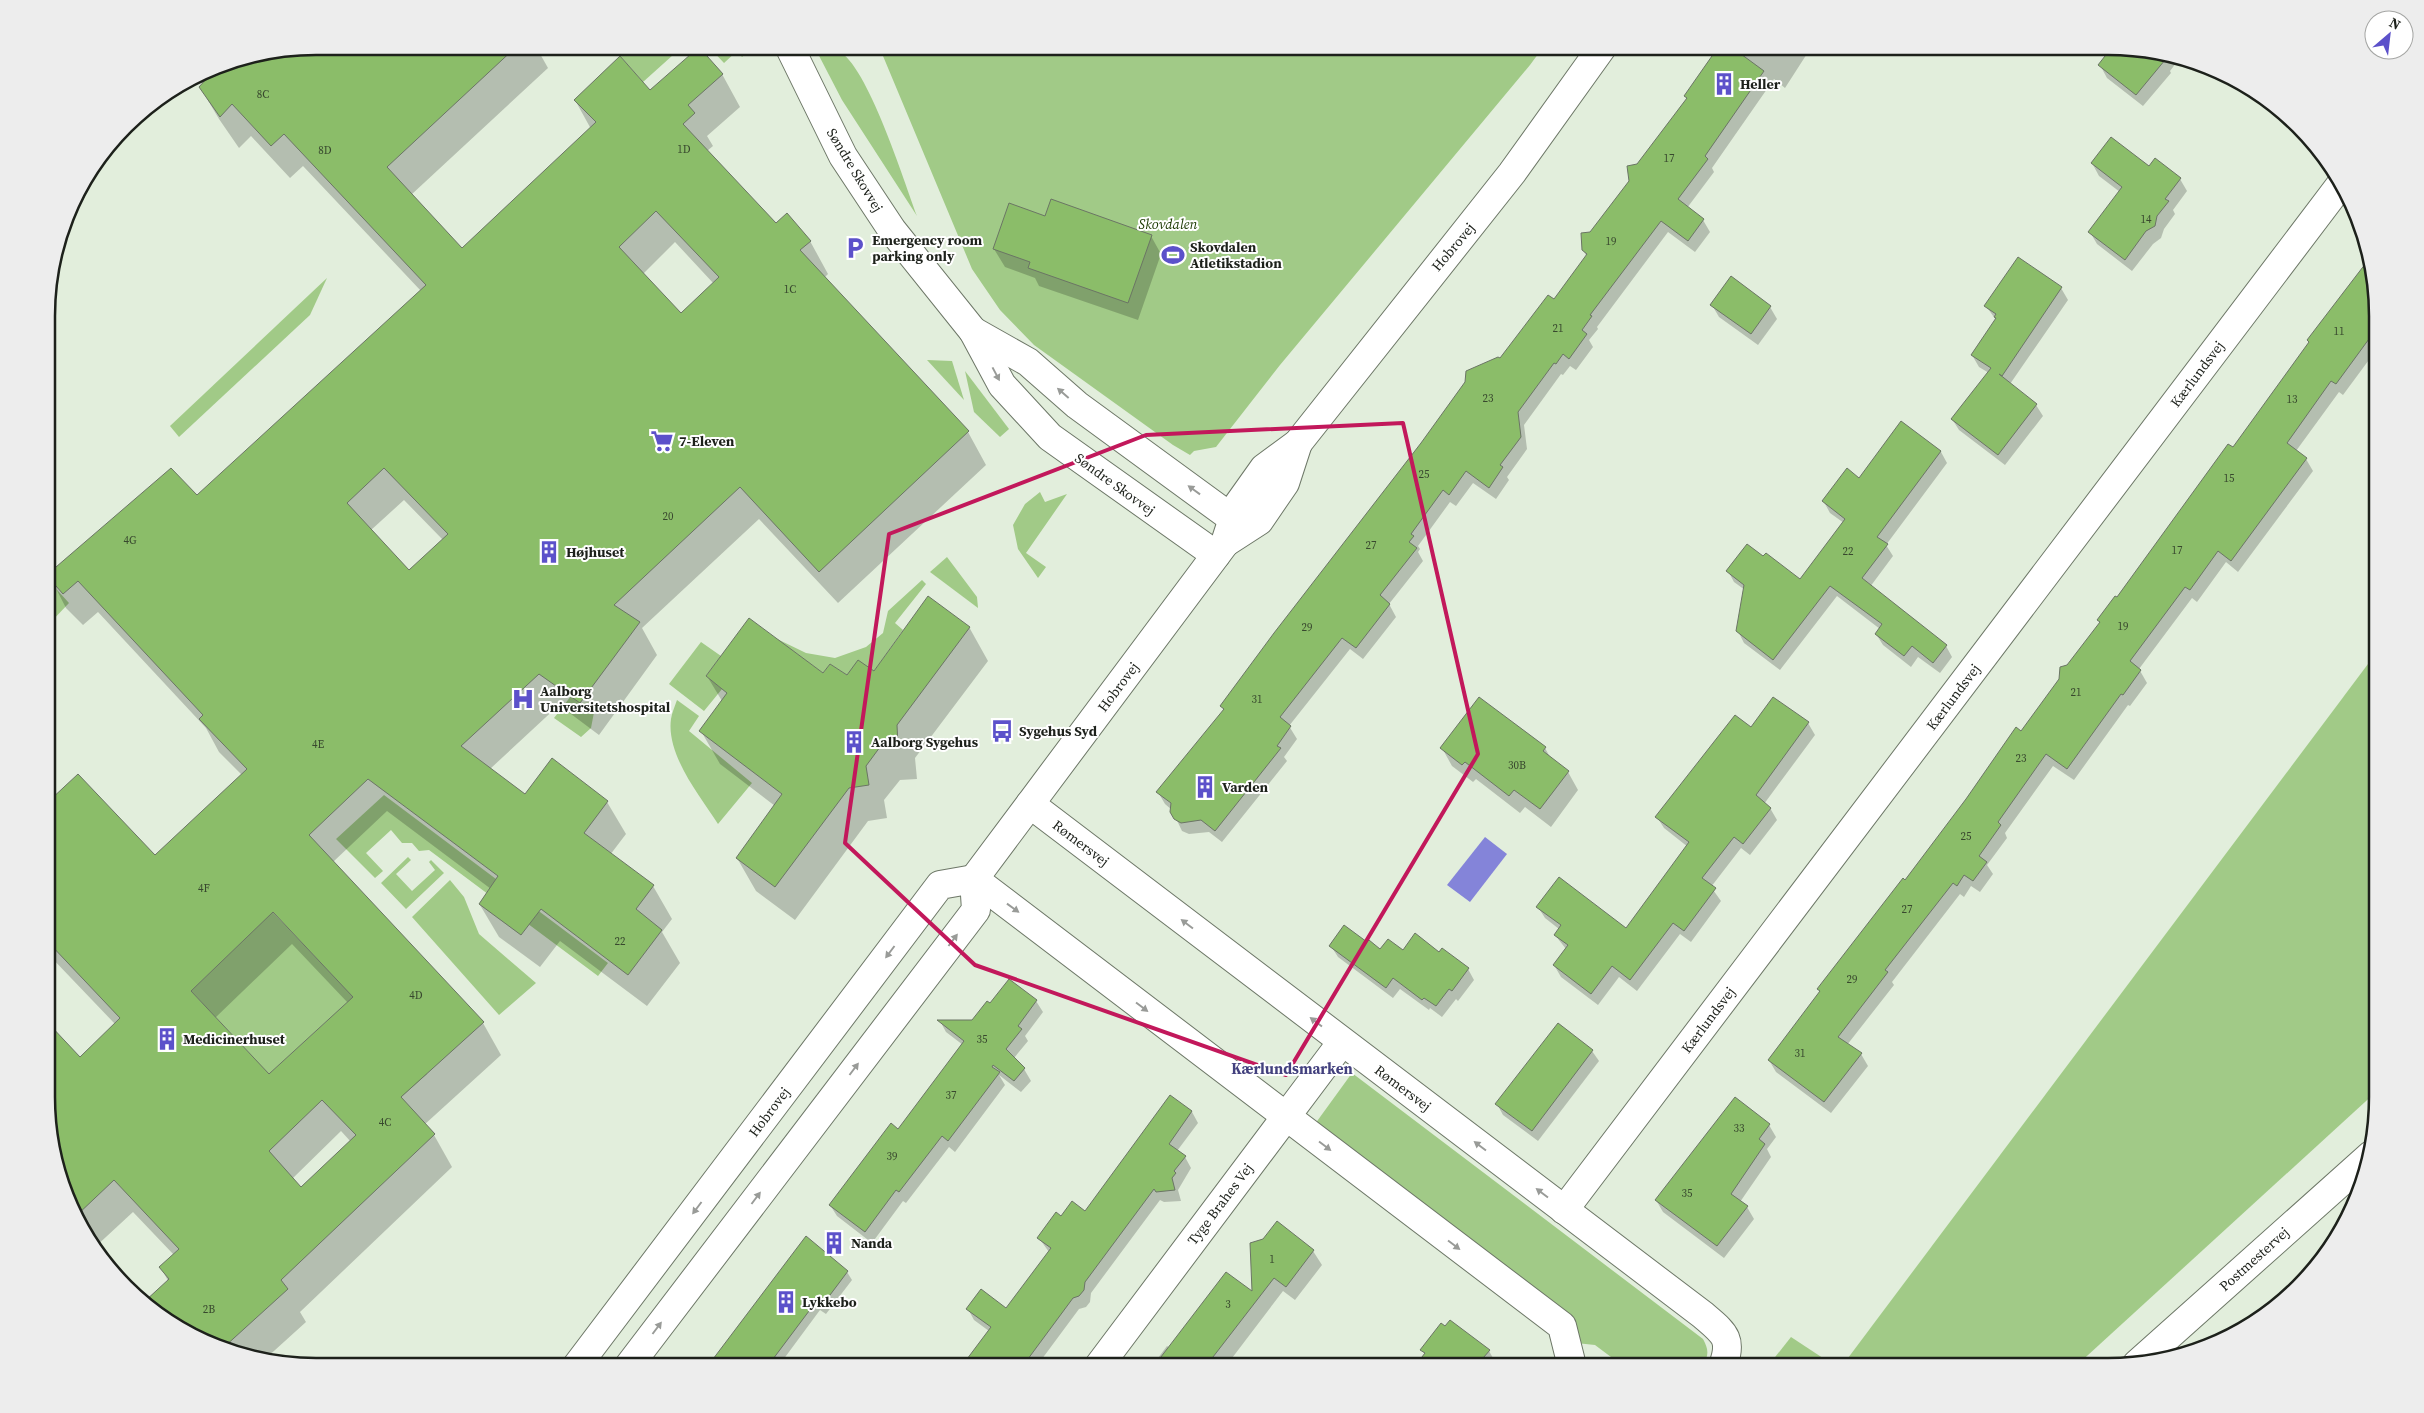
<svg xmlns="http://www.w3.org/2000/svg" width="2424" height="1413" viewBox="0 0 2424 1413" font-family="'Source Serif 4',serif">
<rect width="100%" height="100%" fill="#e2eedc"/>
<!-- green -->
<g fill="#a1ca87">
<polygon points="627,46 683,46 643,82 620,56"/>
<polygon points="708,46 755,46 742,57 737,51 724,63"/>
<polygon points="874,46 1544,46 1530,65 1280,365 1216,447 1194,451 1190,455 1173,445 1034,345 1000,310 972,269 883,56"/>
<path d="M815,48C822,49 831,49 838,51C867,63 905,184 917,216L842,100Z"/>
<polygon points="327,278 310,315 179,437 170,426"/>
<polygon points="927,360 952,361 964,400"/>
<polygon points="965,371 1009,429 1000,437 974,412"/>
<polygon points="1040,492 1045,502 1067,494 1026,553 1046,567 1038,578 1018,549 1013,525 1025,504"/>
<polygon points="947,557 977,597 978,608 930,572"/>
<polygon points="922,580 926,584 895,623 903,630 874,671 847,675 830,664 823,673 773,637 806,653 835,658 866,647 883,633 888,611"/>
<polygon points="49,581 69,603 49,624"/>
<polygon points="701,642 721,656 706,676 722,689 704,711 669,684"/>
<polygon points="2377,652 2377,1091 2076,1366 1842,1366"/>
<polygon points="571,696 580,703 596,702 591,728 581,737 554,718"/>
<path d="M677,700L699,716L689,731L752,783L718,824C700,796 666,755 671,719C672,712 675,706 677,700Z"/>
<polygon points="384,795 608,963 598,976 429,850 419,851 412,843 402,843 391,830 366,853 383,871 375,878 336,839"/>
<polygon points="408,857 411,860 396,874 412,891 435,870 429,862 431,860 444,873 406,909 381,883"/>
<polygon points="236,874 427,1074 401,1097 328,1020 248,1094 249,1053 191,991 238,945 215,919"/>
<polygon points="450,880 464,897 479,934 536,983 499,1015 412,917"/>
<path d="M1352,1073L1703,1339C1709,1350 1709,1356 1702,1366H1623L1595,1345L1576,1343L1315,1124Z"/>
<polygon points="1791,1337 1835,1366 1768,1366"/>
</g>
<!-- water -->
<polygon fill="#8484d9" points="1485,837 1507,854 1470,902 1447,885"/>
<!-- shadow -->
<g fill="#0003" fill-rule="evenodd">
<path d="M316,46H540L539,52L548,68L411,195L462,250L591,129L575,100L650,92L722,74L740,107L707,136L713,146L707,151L776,224L810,241L828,274L824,278L968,432L986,465L838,603L759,519L642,628L657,655L599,735L559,705L490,769L526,795L607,802L626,834L610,855L653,886L672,919L662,932L680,963L647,1006L560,941L540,967L499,937L480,905L491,889L387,811L333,862L483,1023L501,1055L424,1125L434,1135L452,1167L300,1312L306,1322L264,1360L246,1357L181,1331L145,1303L168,1281L161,1267L174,1255L133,1212L93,1249L61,1184L49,1132V1026L79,1059L115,1024L49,955V803L78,776L155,857L242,775L219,752L206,728L98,612L83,625L66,608L49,575L171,469L197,497L421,291L303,166L290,178L251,136L239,148L219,119L200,87L203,84L196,77L213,67ZM675,242L714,284L681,315L643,274ZM404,500L443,540L409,572L370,531ZM292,944L348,1003L269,1076L215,1018ZM341,1131L351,1142L301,1188L292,1179Z"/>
<polygon points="1733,46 1812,46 1785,88 1774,79 1712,168 1714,172 1687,208 1703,220 1710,232 1695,252 1668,232 1597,327 1598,329 1589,340 1593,347 1576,370 1570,366 1563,375 1561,374 1524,425 1527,449 1507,477 1509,480 1496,499 1473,483 1456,506 1450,502 1418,546 1420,549 1418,552 1423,561 1389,604 1396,617 1363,659 1350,649 1289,726 1297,739 1284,757 1287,761 1222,842 1209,832 1189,834 1182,831 1172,810 1165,804 1158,792 1224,711 1222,707 1501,360 1554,301 1587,257 1583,250 1591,234 1630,181 1638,165 1687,99 1685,96"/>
<polygon points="2114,47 2176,55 2179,59 2170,71 2171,73 2143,106 2107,78 2100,65"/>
<polygon points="2092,163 2150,168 2180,179 2187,191 2173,210 2175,214 2164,229 2161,238 2153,244 2132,271 2097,244 2090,232 2120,192 2099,176"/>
<polygon points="1046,217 1151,236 1161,254 1138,320 1039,286 1035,278 1005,267 994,249"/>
<polygon points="2019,259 2061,288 2068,300 2010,384 2036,405 2043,416 2005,465 1959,430 1952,419 1989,373 1979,367 1972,355 1996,320 1986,306"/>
<polygon points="2370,259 2377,298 2377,349 2343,395 2339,392 2296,451 2306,459 2313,471 2238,572 2226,562 2197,602 2192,598 2139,669 2147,683 2130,706 2128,705 2074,780 2053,766 2005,833 2007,838 1987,865 1993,874 1980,892 1971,886 1964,897 1960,894 1892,982 1894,985 1847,1045 1861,1054 1868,1066 1831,1113 1776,1072 1769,1060 1821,992 1819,989 2022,733 2100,623 2099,620 2233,449 2310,343 2308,340"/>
<polygon points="1712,305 1770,307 1777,319 1758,345 1719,317"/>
<polygon points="1902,423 1941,452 1947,463 1886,545 1893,556 1870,587 1946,646 1952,657 1940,673 1918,657 1911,667 1883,645 1876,634 1880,629 1837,596 1780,670 1744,643 1738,631 1745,590 1734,582 1728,571 1800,581 1844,523 1830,513 1824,502 1859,479"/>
<polygon points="49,511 52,518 49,521"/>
<polygon points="969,627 988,661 915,758 917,779 900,780 884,800 887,818 868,821 795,920 756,891 737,858 775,806 720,764 701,731 722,701 707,676 823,675 848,677 874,673"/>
<polygon points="1808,723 1815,735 1764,804 1770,808 1777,820 1750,855 1741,848 1711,887 1721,901 1691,942 1680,934 1637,991 1619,977 1598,1005 1561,977 1554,965 1566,949 1555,935 1559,929 1545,918 1538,907 1626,930 1688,847 1664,828 1657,817 1751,729"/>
<polygon points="1442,748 1545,748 1551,759 1568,772 1578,790 1551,827 1525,807 1520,813 1476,779 1473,782 1452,766"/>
<polygon points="1367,944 1381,950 1440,953 1468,969 1474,980 1458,1001 1456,999 1442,1017 1430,1008 1429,1010 1400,989 1393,998 1338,957 1331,946"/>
<polygon points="1009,980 1036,1001 1043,1012 1025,1036 1028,1041 1014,1058 1024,1069 1031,1081 1021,1092 999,1075 1005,1085 955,1152 949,1147 906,1203 903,1201 872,1243 837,1216 830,1205 898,1130 963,1045 946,1032 940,1021 973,1021 990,1005"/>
<polygon points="1592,1051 1599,1061 1538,1141 1503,1115 1497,1104"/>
<polygon points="1171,1097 1192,1112 1198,1123 1177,1151 1185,1157 1191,1168 1178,1190 1181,1201 1164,1202 1160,1200 1091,1293 1090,1302 1086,1307 1079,1309 1036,1367 963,1367 989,1331 974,1320 968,1309 1007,1310 1049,1252 1039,1238 1061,1218 1085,1213"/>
<polygon points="1769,1125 1776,1137 1767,1149 1771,1157 1740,1202 1747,1207 1754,1219 1724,1258 1663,1212 1656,1200"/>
<polygon points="806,1237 847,1272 852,1280 826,1314 820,1310 783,1360 792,1367 708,1367"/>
<polygon points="1264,1240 1313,1251 1322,1265 1295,1300 1283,1291 1226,1366 1152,1366 1167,1346 1170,1348 1254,1293"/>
<polygon points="1422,1350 1489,1351 1497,1365 1416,1366 1425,1355"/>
<polygon points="936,1357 948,1366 951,1360 959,1367 928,1367"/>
</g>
<!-- building -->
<g fill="#8bbd69" stroke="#6b7565" fill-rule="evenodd">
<path d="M316,46H517L387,167L462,248L596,122L574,100L620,56L650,90L699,47L723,74L688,105L695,113L683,124L776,223L787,213L811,241L800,250L969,431L819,572L740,487L614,605L640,622L580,703L539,674L461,746L525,794L552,758L608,801L584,833L654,885L636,909L662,930L628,975L541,909L521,935L479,904L498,876L368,779L309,835L484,1022L401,1097L435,1134L281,1280L288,1289L223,1348L181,1331L144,1302L169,1279L159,1267L179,1249L114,1180L76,1216L61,1184L49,1132V1024L80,1057L120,1018L49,943V801L78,774L155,855L247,769L199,719L203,715L78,581L63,594L49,578V573L171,468L197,495L426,285L284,134L271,146L232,104L220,117L199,87L207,78L202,73L213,67ZM656,211L719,277L681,313L619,247ZM384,468L448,534L409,570L347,503ZM273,912L353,997L269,1074L191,991ZM322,1100L356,1135L301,1187L269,1151Z"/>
<polygon points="1719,46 1730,46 1764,71 1705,156 1708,159 1678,199 1704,219 1688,241 1661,221 1590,315 1592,316 1582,330 1587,334 1569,359 1563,354 1556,364 1554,363 1518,412 1521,437 1500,465 1503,467 1489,488 1466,471 1449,495 1443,490 1411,534 1414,536 1409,542 1417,548 1380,595 1390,604 1356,648 1342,638 1280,717 1291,726 1277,746 1281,748 1215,831 1201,820 1181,823 1174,819 1170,812 1171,803 1156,792 1224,709 1220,706 1274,633 1421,443 1465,382 1466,371 1498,357 1500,358 1548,295 1554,299 1587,254 1582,250 1581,233 1590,232 1629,181 1627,166 1637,164 1687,98 1684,96"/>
<polygon points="2112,47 2150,52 2165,60 2136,95 2098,65"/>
<polygon points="2111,137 2149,166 2155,158 2181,178 2165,199 2169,201 2157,216 2155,226 2146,231 2125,260 2088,232 2122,187 2091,163"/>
<polygon points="1051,199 1152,235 1128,303 1028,268 1030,262 993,249 1009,203 1045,216"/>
<polygon points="2018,257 2062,287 2002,376 1999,374 2037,404 1998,455 1951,419 1991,368 1971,355 1996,318 1994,317 1996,314 1984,306"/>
<polygon points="2369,259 2377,298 2377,328 2336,384 2331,381 2287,443 2307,458 2231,561 2218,551 2190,590 2185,587 2130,661 2141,670 2123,695 2121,694 2067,769 2046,754 1998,822 2001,825 1979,856 1987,862 1973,881 1964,875 1957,886 1953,883 1885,970 1888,972 1838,1037 1862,1053 1824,1102 1768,1060 1820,991 1817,989 1903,878 1905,880 1966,799 2016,727 2021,731 2059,679 2060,667 2067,665 2100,622 2097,620 2115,596 2117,597 2228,444 2233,447 2309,342 2307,340"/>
<polygon points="1731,276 1771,306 1751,334 1710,305"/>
<polygon points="1901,421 1941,451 1877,537 1888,544 1862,578 1947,645 1933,663 1912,646 1904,656 1875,634 1882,624 1830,586 1773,660 1736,631 1744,585 1726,571 1747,544 1763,556 1766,553 1800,579 1845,519 1822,501 1847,468 1859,478"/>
<polygon points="928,596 970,627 897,725 898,746 880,747 866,766 869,785 849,788 775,887 736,858 782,794 699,731 727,693 706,676 749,618 823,673 830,664 847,675 858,660 874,671"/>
<polygon points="1479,697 1546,747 1543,751 1569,771 1540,809 1514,790 1509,796 1465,762 1462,765 1440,748"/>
<polygon points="1773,697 1809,722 1756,795 1771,808 1743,844 1734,837 1702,878 1716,888 1684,931 1673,923 1630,980 1612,966 1591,994 1553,965 1568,945 1554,935 1561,925 1536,907 1559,877 1626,928 1689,842 1655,817 1735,715 1751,727"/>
<polygon points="1344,925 1367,942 1369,940 1380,949 1388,939 1403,950 1415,933 1439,952 1442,948 1469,968 1452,991 1449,989 1436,1006 1424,998 1422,1000 1393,978 1386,988 1329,946"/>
<polygon points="1009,979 1037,1000 1018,1026 1022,1029 1006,1049 1025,1068 1014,1081 993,1065 992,1067 1000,1072 948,1141 942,1136 899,1192 896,1190 865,1232 829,1205 891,1123 898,1129 964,1041 937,1020 972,1020 987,1001 990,1003"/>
<polygon points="1558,1023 1593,1050 1532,1131 1495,1104"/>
<polygon points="1170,1095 1192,1111 1169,1144 1186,1156 1174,1171 1176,1173 1172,1178 1175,1190 1156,1192 1154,1189 1085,1282 1084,1290 1079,1296 1073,1298 1022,1367 961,1367 991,1327 966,1309 981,1289 1006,1308 1051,1248 1037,1238 1056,1212 1061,1216 1072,1201 1085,1211"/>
<polygon points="1735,1097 1770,1124 1759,1139 1765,1144 1731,1194 1748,1206 1717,1246 1655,1200"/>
<polygon points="1277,1221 1314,1250 1286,1287 1274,1278 1206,1366 1154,1366 1226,1272 1252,1291 1250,1243 1263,1239"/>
<polygon points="806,1236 848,1271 821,1307 815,1303 767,1367 707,1367"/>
<polygon points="1450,1320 1490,1350 1476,1366 1415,1366 1425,1353 1420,1350 1441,1323 1445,1326"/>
</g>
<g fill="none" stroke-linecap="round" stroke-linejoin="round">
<defs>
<g id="minor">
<polyline points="789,46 843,156 892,230 973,331 1002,385 1050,437 1216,555"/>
<polyline points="973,331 1028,362 1077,405 1233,519"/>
<path d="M1030,804L1703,1315C1724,1333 1733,1338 1723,1366"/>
<polyline points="974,879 1562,1326 1572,1366"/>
<polyline points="1564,1210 2341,184"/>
<polyline points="2137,1364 2371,1155"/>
<polyline points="1098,1367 1342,1042"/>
</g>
<g id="secondary">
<polyline points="1225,543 1259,521 1285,483 1298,443"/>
<polyline points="576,1367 940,885 974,879"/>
<polyline points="628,1367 976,910 974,879 1225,543 1237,506 1264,468 1298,443 1512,173 1603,46"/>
</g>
</defs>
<!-- minor casing -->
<use href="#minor" stroke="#6d7767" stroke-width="30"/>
<!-- secondary casing -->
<use href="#secondary" stroke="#6d7767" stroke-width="30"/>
<!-- minor -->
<use href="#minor" stroke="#fff" stroke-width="28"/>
<!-- secondary -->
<use href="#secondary" stroke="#fff" stroke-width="28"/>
</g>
<!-- one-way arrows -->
<defs><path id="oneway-solid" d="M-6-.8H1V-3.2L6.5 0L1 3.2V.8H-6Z" transform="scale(1.25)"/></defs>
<g fill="#999b98">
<use href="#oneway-solid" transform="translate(996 374) rotate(62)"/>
<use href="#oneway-solid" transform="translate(1063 393) rotate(-139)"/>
<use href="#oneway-solid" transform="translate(1194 490) rotate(-144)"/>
<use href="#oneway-solid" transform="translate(1013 908) rotate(36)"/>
<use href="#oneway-solid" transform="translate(1187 924) rotate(-143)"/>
<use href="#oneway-solid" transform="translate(953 940) rotate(-53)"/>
<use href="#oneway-solid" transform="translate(890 952) rotate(127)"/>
<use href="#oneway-solid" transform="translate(1142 1007) rotate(37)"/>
<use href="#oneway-solid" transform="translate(1316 1022) rotate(-143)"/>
<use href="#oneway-solid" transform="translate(854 1069) rotate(-53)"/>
<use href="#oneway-solid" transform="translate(1325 1146) rotate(37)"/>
<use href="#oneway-solid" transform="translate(1480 1146) rotate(-143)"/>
<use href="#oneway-solid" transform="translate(1542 1193) rotate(-143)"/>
<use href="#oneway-solid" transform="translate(756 1198) rotate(-53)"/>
<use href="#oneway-solid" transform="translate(697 1208) rotate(127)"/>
<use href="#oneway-solid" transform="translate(1454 1245) rotate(37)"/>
<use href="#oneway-solid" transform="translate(657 1328) rotate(-53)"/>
</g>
<!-- marked area -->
<path fill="none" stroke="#c2185b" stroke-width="4" stroke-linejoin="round" d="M1403,423L1478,754L1286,1075L975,965L845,843L889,534L1146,435Z"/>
<!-- icons -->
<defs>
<symbol id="building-bare" viewBox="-9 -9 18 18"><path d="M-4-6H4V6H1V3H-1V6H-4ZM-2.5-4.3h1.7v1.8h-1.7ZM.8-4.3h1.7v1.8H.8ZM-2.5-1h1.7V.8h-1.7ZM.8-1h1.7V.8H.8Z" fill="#5c51ca" stroke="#fff" stroke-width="2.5" paint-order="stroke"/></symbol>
<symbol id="parking-bare" viewBox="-9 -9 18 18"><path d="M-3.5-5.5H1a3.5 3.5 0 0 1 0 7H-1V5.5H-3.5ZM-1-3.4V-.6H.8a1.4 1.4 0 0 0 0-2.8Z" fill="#5c51ca" stroke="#fff" stroke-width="2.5" paint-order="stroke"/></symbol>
<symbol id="stadium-bare" viewBox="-9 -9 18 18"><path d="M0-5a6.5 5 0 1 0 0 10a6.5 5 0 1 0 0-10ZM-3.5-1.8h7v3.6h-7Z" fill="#5c51ca" stroke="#fff" stroke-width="2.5" paint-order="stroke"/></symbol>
<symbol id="supermarket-bare" viewBox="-9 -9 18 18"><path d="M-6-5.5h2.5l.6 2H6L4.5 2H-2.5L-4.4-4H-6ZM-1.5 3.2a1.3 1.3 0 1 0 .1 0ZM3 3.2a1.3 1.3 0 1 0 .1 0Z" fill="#5c51ca" stroke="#fff" stroke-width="2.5" paint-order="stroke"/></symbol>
<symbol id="hospital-bare" viewBox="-9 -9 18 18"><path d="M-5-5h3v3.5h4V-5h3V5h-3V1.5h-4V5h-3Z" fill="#5c51ca" stroke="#fff" stroke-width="2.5" paint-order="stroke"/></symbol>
<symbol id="bus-bare" viewBox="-9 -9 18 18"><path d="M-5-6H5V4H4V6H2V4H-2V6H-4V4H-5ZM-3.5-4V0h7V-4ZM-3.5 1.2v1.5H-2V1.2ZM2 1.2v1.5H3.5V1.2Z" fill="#5c51ca" stroke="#fff" stroke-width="2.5" paint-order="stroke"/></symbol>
</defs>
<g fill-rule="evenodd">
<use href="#building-bare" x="1708" y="68" width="32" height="32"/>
<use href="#parking-bare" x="839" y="232" width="32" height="32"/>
<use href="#stadium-bare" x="1157" y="239" width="32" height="32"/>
<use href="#supermarket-bare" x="646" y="425" width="32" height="32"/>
<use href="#building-bare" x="533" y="536" width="32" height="32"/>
<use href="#hospital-bare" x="507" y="683" width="32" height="32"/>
<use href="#bus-bare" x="986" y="715" width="32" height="32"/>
<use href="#building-bare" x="838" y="726" width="32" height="32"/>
<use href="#building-bare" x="1189" y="771" width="32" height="32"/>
<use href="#building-bare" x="151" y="1023" width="32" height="32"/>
<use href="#building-bare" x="818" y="1227" width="32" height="32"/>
<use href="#building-bare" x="770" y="1286" width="32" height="32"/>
</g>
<g text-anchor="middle" stroke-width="4" stroke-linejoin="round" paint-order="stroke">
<!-- number labels -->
<g font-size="11" fill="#38482e">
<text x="263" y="98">8C</text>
<text x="684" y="153">1D</text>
<text x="325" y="154">8D</text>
<text x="1669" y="162">17</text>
<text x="2146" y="223">14</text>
<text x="1611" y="245">19</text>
<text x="790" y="293">1C</text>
<text x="1558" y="332">21</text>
<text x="2339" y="335">11</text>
<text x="1488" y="402">23</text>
<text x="2292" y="403">13</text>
<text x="1424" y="478">25</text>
<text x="2229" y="482">15</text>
<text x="668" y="520">20</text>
<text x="130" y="544">4G</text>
<text x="1371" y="549">27</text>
<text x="2177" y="554">17</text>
<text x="1848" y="555">22</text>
<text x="2123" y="630">19</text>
<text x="1307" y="631">29</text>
<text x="2076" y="696">21</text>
<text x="1257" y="703">31</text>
<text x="318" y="748">4E</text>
<text x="2021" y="762">23</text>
<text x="1517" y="769">30B</text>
<text x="1966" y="840">25</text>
<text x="204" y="892">4F</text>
<text x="1907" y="913">27</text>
<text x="620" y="945">22</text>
<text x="1852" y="983">29</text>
<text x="416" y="999">4D</text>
<text x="982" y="1043">35</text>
<text x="1800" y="1057">31</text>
<text x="951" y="1099">37</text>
<text x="385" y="1126">4C</text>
<text x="1739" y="1132">33</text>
<text x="892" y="1160">39</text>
<text x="1687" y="1197">35</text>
<text x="1272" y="1263">1</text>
<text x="1228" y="1308">3</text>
<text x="209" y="1313">2B</text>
</g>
<!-- poi labels -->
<g font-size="14" font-weight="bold" fill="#1d211b" stroke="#fff" text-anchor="start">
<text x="1740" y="89">Heller</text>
<text x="872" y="245">Emergency room<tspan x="872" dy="16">parking only</tspan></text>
<text x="1190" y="252">Skovdalen<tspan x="1190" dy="16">Atletikstadion</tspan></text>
<text x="679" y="446">7-Eleven</text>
<text x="566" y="557">Højhuset</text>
<text x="540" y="696">Aalborg<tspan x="540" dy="16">Universitetshospital</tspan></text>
<text x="1019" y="736">Sygehus Syd</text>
<text x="871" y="747">Aalborg Sygehus</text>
<text x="1222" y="792">Varden</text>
<text x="183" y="1044">Medicinerhuset</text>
<text x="851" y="1248">Nanda</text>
<text x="802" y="1307">Lykkebo</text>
</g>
<!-- street labels -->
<g font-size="14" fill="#1d211b" stroke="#fff">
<text transform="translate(855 170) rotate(59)" y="5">Søndre Skovvej</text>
<text transform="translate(1453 247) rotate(-50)" y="5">Hobrovej</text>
<text transform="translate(2197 374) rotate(-53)" y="5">Kærlundsvej</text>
<text transform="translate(1115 484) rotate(36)" y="5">Søndre Skovvej</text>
<text transform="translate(1118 687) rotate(-53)" y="5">Hobrovej</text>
<text transform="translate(1953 697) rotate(-53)" y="5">Kærlundsvej</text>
<text transform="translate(1081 843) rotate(37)" y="5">Rømersvej</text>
<text transform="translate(1708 1020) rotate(-53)" y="5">Kærlundsvej</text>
<text transform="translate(1403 1088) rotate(37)" y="5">Rømersvej</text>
<text transform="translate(769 1112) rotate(-53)" y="5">Hobrovej</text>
<text transform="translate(1220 1204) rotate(-53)" y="5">Tyge Brahes Vej</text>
<text transform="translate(2254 1259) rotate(-42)" y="5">Postmestervej</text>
</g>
<!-- park labels -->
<g font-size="14" font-style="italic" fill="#1b3a00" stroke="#fff">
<text x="1168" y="229">Skovdalen</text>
</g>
<!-- neighbourhood labels -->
<g font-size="15" font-weight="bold" fill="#43417e" stroke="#fff">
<text x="1292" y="1074">Kærlundsmarken</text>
</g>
</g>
<!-- crop -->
<path d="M0 0H2424V1413H0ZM316 55H2108A261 261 0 0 1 2369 316V1097A261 261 0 0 1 2108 1358H316A261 261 0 0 1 55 1097V316A261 261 0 0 1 316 55Z" fill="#ededed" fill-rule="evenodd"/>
<path fill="none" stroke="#1d211b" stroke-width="2.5" d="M316 55H2108A261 261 0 0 1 2369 316V1097A261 261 0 0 1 2108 1358H316A261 261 0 0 1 55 1097V316A261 261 0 0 1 316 55Z"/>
<!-- north arrow -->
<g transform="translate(2389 35) rotate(28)"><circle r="24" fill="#ffffff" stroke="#a5a6a4"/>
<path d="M0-4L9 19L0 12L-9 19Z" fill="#5c51ca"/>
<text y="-8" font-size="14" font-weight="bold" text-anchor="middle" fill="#1d211b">N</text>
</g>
</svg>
